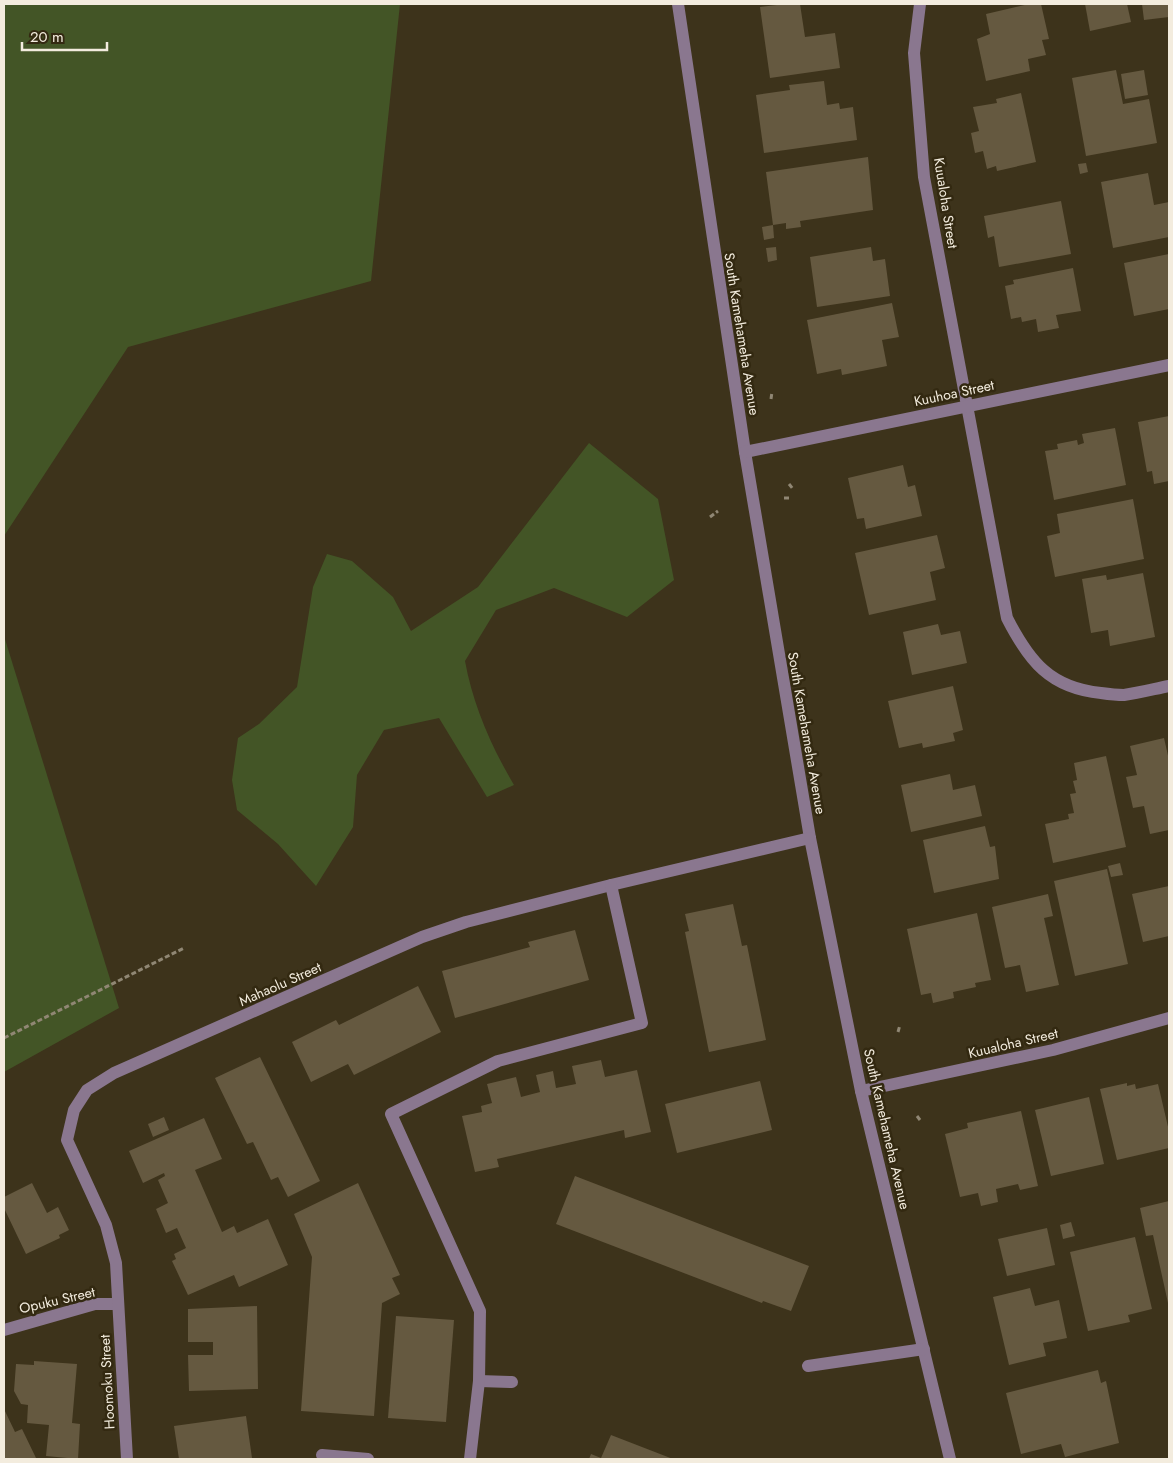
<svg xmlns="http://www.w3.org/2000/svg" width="1173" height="1463" viewBox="0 0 1173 1463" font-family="Jost,sans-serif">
<rect width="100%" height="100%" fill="#3d331b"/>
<!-- green -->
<g fill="#435526">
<polygon points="4,4 400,4 371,281 128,347 4,536"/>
<path d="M589,443L658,499L674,580L627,617L554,588L496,610L465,661C473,705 491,746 514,785L487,797L439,718L384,730L357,775L353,827L316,886L278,844L237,810L232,780L238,738L259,724L297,687L313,587L327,554L352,561L393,597L411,631L478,587Z"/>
<polygon points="4,636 119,1008 4,1072"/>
</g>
<!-- building -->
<g fill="#655940">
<polygon points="785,4 800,4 805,37 835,33 840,68 770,78 760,7"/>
<polygon points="1029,4 1041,4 1049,39 1042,40 1046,55 1028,59 1030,71 986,81 977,39 990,34 986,14"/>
<polygon points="1085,4 1127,4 1131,22 1090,31"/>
<polygon points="1142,4 1169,4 1169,17 1144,20"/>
<polygon points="1116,70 1123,104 1149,99 1157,143 1086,156 1072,78"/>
<polygon points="1144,70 1148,95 1125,99 1121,74"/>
<polygon points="824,81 827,105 839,103 840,109 853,107 857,140 764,153 756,95 790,90 789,85"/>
<polygon points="1021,93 1036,162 997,171 996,166 987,169 983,151 975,153 971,133 979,131 973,107 997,103 996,99"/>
<polygon points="868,157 873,210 800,221 801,227 786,229 786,223 773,225 766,172"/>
<polygon points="1086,163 1088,172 1080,174 1078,164"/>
<polygon points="1148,173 1154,205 1169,202 1169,237 1113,248 1101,182"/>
<polygon points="1061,201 1071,254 999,267 994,236 988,238 984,216"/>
<polygon points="773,225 774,238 764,240 762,227"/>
<polygon points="776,247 777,260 768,262 766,248"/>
<polygon points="871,247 873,261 885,259 890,296 817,307 810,257"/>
<polygon points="1169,254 1169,309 1134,316 1124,263"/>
<polygon points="1073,268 1081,311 1056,315 1059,328 1038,332 1036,319 1022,322 1021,317 1011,319 1005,286 1014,284 1013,280"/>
<polygon points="892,303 899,337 882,340 887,366 842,375 841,369 817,374 807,320"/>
<polygon points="1169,416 1169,481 1154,484 1152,471 1147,472 1138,422"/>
<polygon points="1115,428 1126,485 1054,500 1045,451 1058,449 1057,444 1077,440 1078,445 1084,443 1082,434"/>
<polygon points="903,465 908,487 915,485 922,516 866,529 864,518 857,519 848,478"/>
<polygon points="1133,499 1144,559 1055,577 1047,536 1060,533 1057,514"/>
<polygon points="937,535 945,568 930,572 936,600 869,615 855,553"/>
<polygon points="1143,573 1155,637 1110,646 1108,630 1091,633 1082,579 1106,575 1107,580"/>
<polygon points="938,624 941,635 960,631 967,663 912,675 903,632"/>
<polygon points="953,686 963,730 953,733 955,741 923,748 922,743 899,748 888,701"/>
<polygon points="1164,738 1169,760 1169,830 1150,834 1144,806 1133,808 1126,777 1137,775 1130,746"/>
<polygon points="1106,756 1126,847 1053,863 1045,824 1069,819 1068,814 1074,813 1070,794 1076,793 1073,781 1077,780 1074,763"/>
<polygon points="950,774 953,790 975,785 982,816 911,832 901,785"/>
<polygon points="985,826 990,847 995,846 999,879 934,893 923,840"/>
<polygon points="1120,863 1123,875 1111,877 1108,866"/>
<polygon points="1107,869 1128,964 1075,976 1054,881"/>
<polygon points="1169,886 1169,936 1143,942 1132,894"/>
<polygon points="1048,894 1053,916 1044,918 1059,985 1026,992 1020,965 1005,968 992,907"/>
<polygon points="733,904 742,946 747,945 766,1040 709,1052 685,932 689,931 685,914"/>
<polygon points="977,913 991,980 975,983 976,987 953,992 954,998 933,1003 931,993 921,995 907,929"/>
<polygon points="575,930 589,980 455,1018 442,971 530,947 528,942"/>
<polygon points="418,986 441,1032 354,1075 348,1064 311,1082 292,1042 336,1020 339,1025"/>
<polygon points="260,1057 320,1181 288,1197 278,1177 271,1180 253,1142 247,1144 215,1078"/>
<polygon points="601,1060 605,1077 637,1070 651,1132 625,1138 624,1130 497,1159 499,1167 475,1172 462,1116 482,1112 481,1106 492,1103 487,1084 516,1077 521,1097 540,1092 536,1075 553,1071 556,1088 576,1084 572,1066"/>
<polygon points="760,1081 772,1130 677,1153 665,1104"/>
<polygon points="1127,1083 1127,1086 1135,1084 1136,1089 1158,1084 1169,1131 1169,1148 1117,1160 1100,1089"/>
<polygon points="1089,1097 1104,1164 1051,1176 1035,1110"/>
<polygon points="1021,1111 1038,1186 1020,1190 1018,1184 996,1189 998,1202 981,1206 978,1193 960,1197 945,1134 968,1128 967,1123"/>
<polygon points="164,1117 169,1130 153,1137 148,1124"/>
<polygon points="204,1118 222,1159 195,1170 222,1232 234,1226 237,1233 268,1219 288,1265 239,1287 234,1275 188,1295 172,1261 176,1259 174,1254 186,1248 177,1228 166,1233 156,1209 168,1203 158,1180 165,1176 164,1173 143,1183 129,1151"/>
<polygon points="575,1176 809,1266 791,1311 763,1301 762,1303 556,1224"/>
<polygon points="32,1183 47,1213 58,1207 69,1230 59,1235 60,1238 26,1254 4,1208 4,1197"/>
<polygon points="358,1183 400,1275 392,1278 400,1294 382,1303 374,1416 301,1411 312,1257 294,1214"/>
<polygon points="1169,1201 1169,1303 1168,1303 1153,1235 1146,1236 1140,1208"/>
<polygon points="1071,1222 1075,1236 1063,1239 1060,1225"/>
<polygon points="1047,1228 1055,1265 1007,1276 998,1239"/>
<polygon points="1135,1237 1152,1309 1128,1315 1130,1322 1088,1331 1070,1252"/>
<polygon points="1030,1288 1035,1306 1059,1300 1067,1338 1043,1343 1046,1356 1009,1365 993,1297"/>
<polygon points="257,1306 258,1389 189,1391 188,1355 213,1355 213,1342 188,1342 188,1309"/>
<polygon points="396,1316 454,1320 446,1422 388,1418"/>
<polygon points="34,1361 77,1364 72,1423 80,1424 78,1459 46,1456 49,1425 27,1423 28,1405 21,1404 14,1391 16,1364 34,1365"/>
<polygon points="1098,1370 1101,1383 1106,1381 1119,1443 1065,1457 1061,1444 1021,1454 1006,1393"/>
<polygon points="4,1409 15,1432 22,1429 36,1458 4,1459"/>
<polygon points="246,1416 252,1458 179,1459 174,1426"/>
<polygon points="611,1435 673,1459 589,1459 591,1454 601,1458"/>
</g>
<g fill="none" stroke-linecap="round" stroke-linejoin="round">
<!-- path -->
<g stroke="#908774" stroke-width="3" stroke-dasharray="5 2.5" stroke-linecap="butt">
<polyline points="771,399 772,392"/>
<polyline points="789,484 793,489"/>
<polyline points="784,498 791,498"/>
<polyline points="710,517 718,511"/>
<polyline points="898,1032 900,1025"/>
<polyline points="4,1038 184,948"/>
<polyline points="917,1116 920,1120"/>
</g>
<!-- minor -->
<g stroke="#8a778f" stroke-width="12">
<polyline points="678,4 745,452 810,838 861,1091 950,1459"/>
<path d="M920,4L914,53L924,177L1007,618C1029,661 1050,688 1101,693C1108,694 1116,695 1124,695C1139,693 1154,689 1169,686"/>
<polyline points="745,452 1169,365"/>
<polyline points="861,1091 1053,1050 1169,1018"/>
<polyline points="4,1330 95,1304 118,1304"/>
<polyline points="808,1366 924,1349"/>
<polyline points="479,1381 512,1382"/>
<polyline points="322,1455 368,1459"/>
<polyline points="127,1459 116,1263 106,1225 67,1140 74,1110 87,1090 114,1073 422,937 466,922 611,885 810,838"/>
<polyline points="470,1459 479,1381 480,1311 391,1114 498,1061 642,1023 611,885"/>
</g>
</g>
<g text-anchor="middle" stroke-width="5" stroke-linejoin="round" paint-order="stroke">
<!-- street labels -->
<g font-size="14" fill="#f3ecde" stroke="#332911">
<text transform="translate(946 203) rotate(81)" y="5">Kuualoha Street</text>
<text transform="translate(742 334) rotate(81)" y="5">South Kamehameha Avenue</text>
<text transform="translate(954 393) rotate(-12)" y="5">Kuuhoa Street</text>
<text transform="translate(807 733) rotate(80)" y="5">South Kamehameha Avenue</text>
<text transform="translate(280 984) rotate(-24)" y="5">Mahaolu Street</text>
<text transform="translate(1013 1043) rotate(-13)" y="5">Kuualoha Street</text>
<text transform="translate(887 1129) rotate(77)" y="5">South Kamehameha Avenue</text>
<text transform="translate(57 1300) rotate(-13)" y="5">Opuku Street</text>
<text transform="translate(107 1382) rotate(-93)" y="5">Hoomoku Street</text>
</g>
</g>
<!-- border -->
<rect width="1173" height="1463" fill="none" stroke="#f3ecde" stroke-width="10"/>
<!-- scale -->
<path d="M22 42v8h85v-8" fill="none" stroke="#f3ecde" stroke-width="2.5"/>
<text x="30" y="42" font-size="15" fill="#f3ecde" stroke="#332911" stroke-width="4" paint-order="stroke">20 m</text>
</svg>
